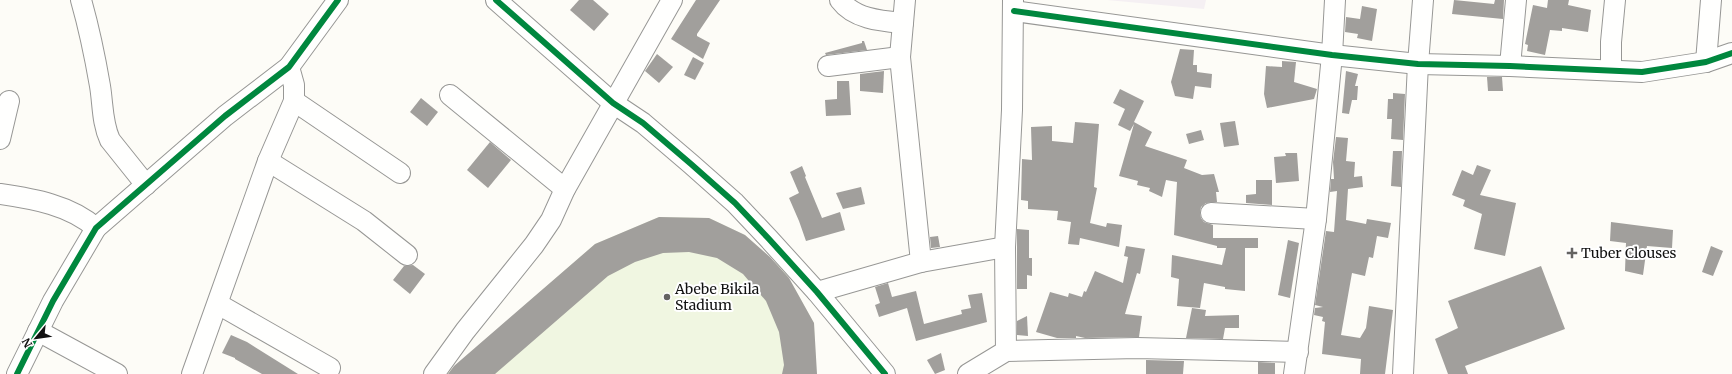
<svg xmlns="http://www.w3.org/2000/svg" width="1732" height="374" viewBox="0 0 1732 374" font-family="Merriweather,serif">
<rect width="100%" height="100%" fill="#fdfcf7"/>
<!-- industrial -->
<polygon fill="#f5f0f3" points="1107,0 1206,0 1204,9"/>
<!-- pitch -->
<polygon fill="#f0f6e1" points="659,217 709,218 745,235 784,270 814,323 816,374 446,374 595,244"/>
<!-- building -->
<g fill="#a19f9c">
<polygon points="579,0 593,0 609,14 594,31 570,10"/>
<polygon points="696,0 720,0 697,34 697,36 710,43 703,59 671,39"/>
<polygon points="1454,0 1494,4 1495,0 1504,0 1503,19 1452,14"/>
<polygon points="1548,0 1569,0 1568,5 1591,10 1588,32 1562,28 1562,31 1550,30 1545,55 1527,51 1528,45 1525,44 1533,5 1547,8"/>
<polygon points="1362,6 1377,9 1372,41 1357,38 1358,34 1345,32 1346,17 1360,19"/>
<polygon points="862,41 864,41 867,50 826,55 825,53 862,43"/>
<polygon points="1180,49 1194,50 1193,65 1197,65 1197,72 1212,74 1211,88 1195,86 1193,99 1175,96 1171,82"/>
<polygon points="657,54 673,67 659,83 645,71"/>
<polygon points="693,57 704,63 695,80 684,75"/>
<polygon points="1282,61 1296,62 1294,82 1317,89 1314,99 1267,108 1264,94 1266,66 1282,67"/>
<polygon points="884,71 883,93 860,91 860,74"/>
<polygon points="1346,71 1358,74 1355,86 1358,86 1357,100 1352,100 1349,114 1342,113"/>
<polygon points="1487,77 1502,77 1503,91 1488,91"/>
<polygon points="837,81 849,81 851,115 826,116 825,100 837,99"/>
<polygon points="1120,89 1144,101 1134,122 1152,132 1145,146 1187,160 1184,168 1202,175 1214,174 1219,192 1216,192 1217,202 1206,203 1201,207 1200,213 1201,218 1204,222 1213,225 1213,238 1258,238 1258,248 1245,248 1245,291 1225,289 1225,287 1204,283 1200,308 1177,306 1179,279 1171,277 1172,255 1222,265 1226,248 1217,248 1217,246 1174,235 1177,182 1166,180 1162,197 1149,191 1150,188 1137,185 1138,181 1119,176 1134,124 1130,131 1118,125 1125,109 1113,103"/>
<polygon points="1393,93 1405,94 1403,140 1391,139 1392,119 1387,119 1388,99 1393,99"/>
<polygon points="421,98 438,112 427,126 410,112"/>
<polygon points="1235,121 1239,145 1224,147 1220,123"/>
<polygon points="1075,122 1099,124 1094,187 1097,188 1090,223 1106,227 1107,223 1122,225 1119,247 1080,238 1079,245 1068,244 1071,222 1057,220 1058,211 1028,209 1028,201 1021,200 1022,159 1032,160 1031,127 1052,126 1052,141 1073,143"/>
<polygon points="1201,130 1204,140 1189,144 1186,134"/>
<polygon points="1336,137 1348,138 1346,161 1355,162 1354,177 1362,176 1363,187 1348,189 1346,220 1366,224 1367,219 1391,223 1388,238 1377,236 1373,258 1369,257 1365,276 1352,273 1341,335 1360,338 1366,328 1369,306 1393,310 1385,374 1360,374 1361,359 1322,354 1325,322 1322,321 1323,317 1314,315 1315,308 1323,307 1315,305 1326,231 1334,232 1337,191 1330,192 1331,179 1334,179 1333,162"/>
<polygon points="490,142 511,160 488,188 467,170"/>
<polygon points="1393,151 1402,151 1401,187 1391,186"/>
<polygon points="1285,153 1297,153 1299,181 1276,183 1274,157 1286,156"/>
<polygon points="1477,165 1491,170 1480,195 1516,203 1505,256 1474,249 1482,214 1463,206 1465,200 1452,195 1462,170 1473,175"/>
<polygon points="802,166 806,176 805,177 822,218 840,212 845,230 806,241 799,221 789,198 799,193 790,172"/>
<polygon points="1256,180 1272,180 1272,205 1246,203 1246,195 1256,194"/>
<polygon points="861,187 865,204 843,209 836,193"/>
<polygon points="659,217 709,218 745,235 770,257 789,278 814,323 817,374 782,374 784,365 779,332 766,301 743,274 717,258 689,252 663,253 635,262 608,276 495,374 448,374 454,366 595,244"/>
<polygon points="1611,222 1673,230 1672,248 1647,246 1643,275 1625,271 1626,243 1610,241"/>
<polygon points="1017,229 1029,230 1029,258 1032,258 1032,276 1027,275 1027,289 1017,289"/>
<polygon points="938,236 940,247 931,248 930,237"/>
<polygon points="1288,240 1299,243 1290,298 1278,295"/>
<polygon points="1126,246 1145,249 1140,274 1137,273 1125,314 1142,316 1139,337 1085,338 1076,336 1076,338 1057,338 1036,332 1050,292 1068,297 1069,293 1082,297 1084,291 1086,292 1095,271 1123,283 1128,257 1124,256"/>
<polygon points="1711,246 1723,251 1713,276 1702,272"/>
<polygon points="413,265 425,274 410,294 393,280 404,266"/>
<polygon points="1541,266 1565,329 1465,366 1468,374 1448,374 1435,339 1458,328 1448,301"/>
<polygon points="888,283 892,297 916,291 924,324 962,314 961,310 971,308 968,295 982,293 987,322 916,341 907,308 879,317 875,305 880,303 875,287"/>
<polygon points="1192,308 1206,310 1205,316 1239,315 1239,328 1225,328 1223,339 1186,338"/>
<polygon points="1027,316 1028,336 1017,335 1017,321"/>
<polygon points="231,335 247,342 298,374 262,374 235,359 235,358 222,353"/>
<polygon points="941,353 945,370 935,374 927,360"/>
<polygon points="1146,360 1184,361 1183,374 1146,374"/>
<polygon points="1258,362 1275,363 1275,374 1258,374"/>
</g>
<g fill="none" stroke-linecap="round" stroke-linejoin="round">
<defs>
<g id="minor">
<path d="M81,0C89,28 95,57 100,86C103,104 102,123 110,140L146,185"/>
<polyline points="496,0 613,103 643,123 691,164 735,203 769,239 817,292 885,374"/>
<path d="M840,0C854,19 881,21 903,23"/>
<polyline points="905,0 900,57 921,262"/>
<polyline points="1014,11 1332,55 1418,64 1510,66 1642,72 1706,62 1732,53"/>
<polyline points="1706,62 1711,0"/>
<polyline points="828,66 900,57"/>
<polyline points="1510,66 1516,0"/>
<polyline points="1611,70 1611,42 1615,0"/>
<polyline points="450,95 565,189"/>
<polyline points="294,101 400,173"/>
<polyline points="0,139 9,101"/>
<polyline points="268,161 364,221 407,255"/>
<path d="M0,194C34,199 70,205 96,228"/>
<polyline points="1211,213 1316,219"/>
<polyline points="817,292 921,262 1005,247"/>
<polyline points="218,304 330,368"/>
<polyline points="38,331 117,374"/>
<polyline points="1006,351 1005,247 1012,110 1013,0"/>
<polyline points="17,374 53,301 96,228 225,116 289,67 338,0"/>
<polyline points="192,374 268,161 294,101 294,85 289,67"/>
<polyline points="434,374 465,331 534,245 551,220 565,189 672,0"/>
<polyline points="968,374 1006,351 1137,348 1298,352"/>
<polyline points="1294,374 1316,219 1332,55 1335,0"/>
<polyline points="1403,374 1418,64 1423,0"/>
</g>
</defs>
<!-- minor casing -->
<use href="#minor" stroke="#979795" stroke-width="22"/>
<!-- minor -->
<use href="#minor" stroke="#fffffe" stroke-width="20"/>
<defs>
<g id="cycleway">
<polyline points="496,0 613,103 643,123 691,164 735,203 769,239 817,292 885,374"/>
<polyline points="1014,11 1332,55 1418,64 1510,66 1642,72 1706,62 1732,53"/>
<polyline points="17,374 53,301 96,228 225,116 289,67 338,0"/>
</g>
</defs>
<!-- cycleway casing -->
<use href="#cycleway" stroke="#fff" stroke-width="8"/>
<!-- cycleway -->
<use href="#cycleway" stroke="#00873e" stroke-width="6"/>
</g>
<!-- markers -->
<g fill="#646362" stroke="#fff" stroke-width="1.5">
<path d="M1570 247h4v4h4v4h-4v4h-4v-4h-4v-4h4z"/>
<circle cx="667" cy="297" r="4"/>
</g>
<g text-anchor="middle" stroke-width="4" stroke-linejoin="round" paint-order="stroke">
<!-- poi labels -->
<g font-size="14" fill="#111" stroke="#fff" text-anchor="start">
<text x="1581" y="258">Tuber Clouses</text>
<text x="675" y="294">Abebe Bikila<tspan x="675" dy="16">Stadium</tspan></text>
</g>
</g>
<!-- north arrow -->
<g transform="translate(36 338) rotate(241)" stroke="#ffffff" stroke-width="3" paint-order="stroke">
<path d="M0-3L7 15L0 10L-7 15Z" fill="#111111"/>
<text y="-6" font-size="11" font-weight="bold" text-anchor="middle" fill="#111111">N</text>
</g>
</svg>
